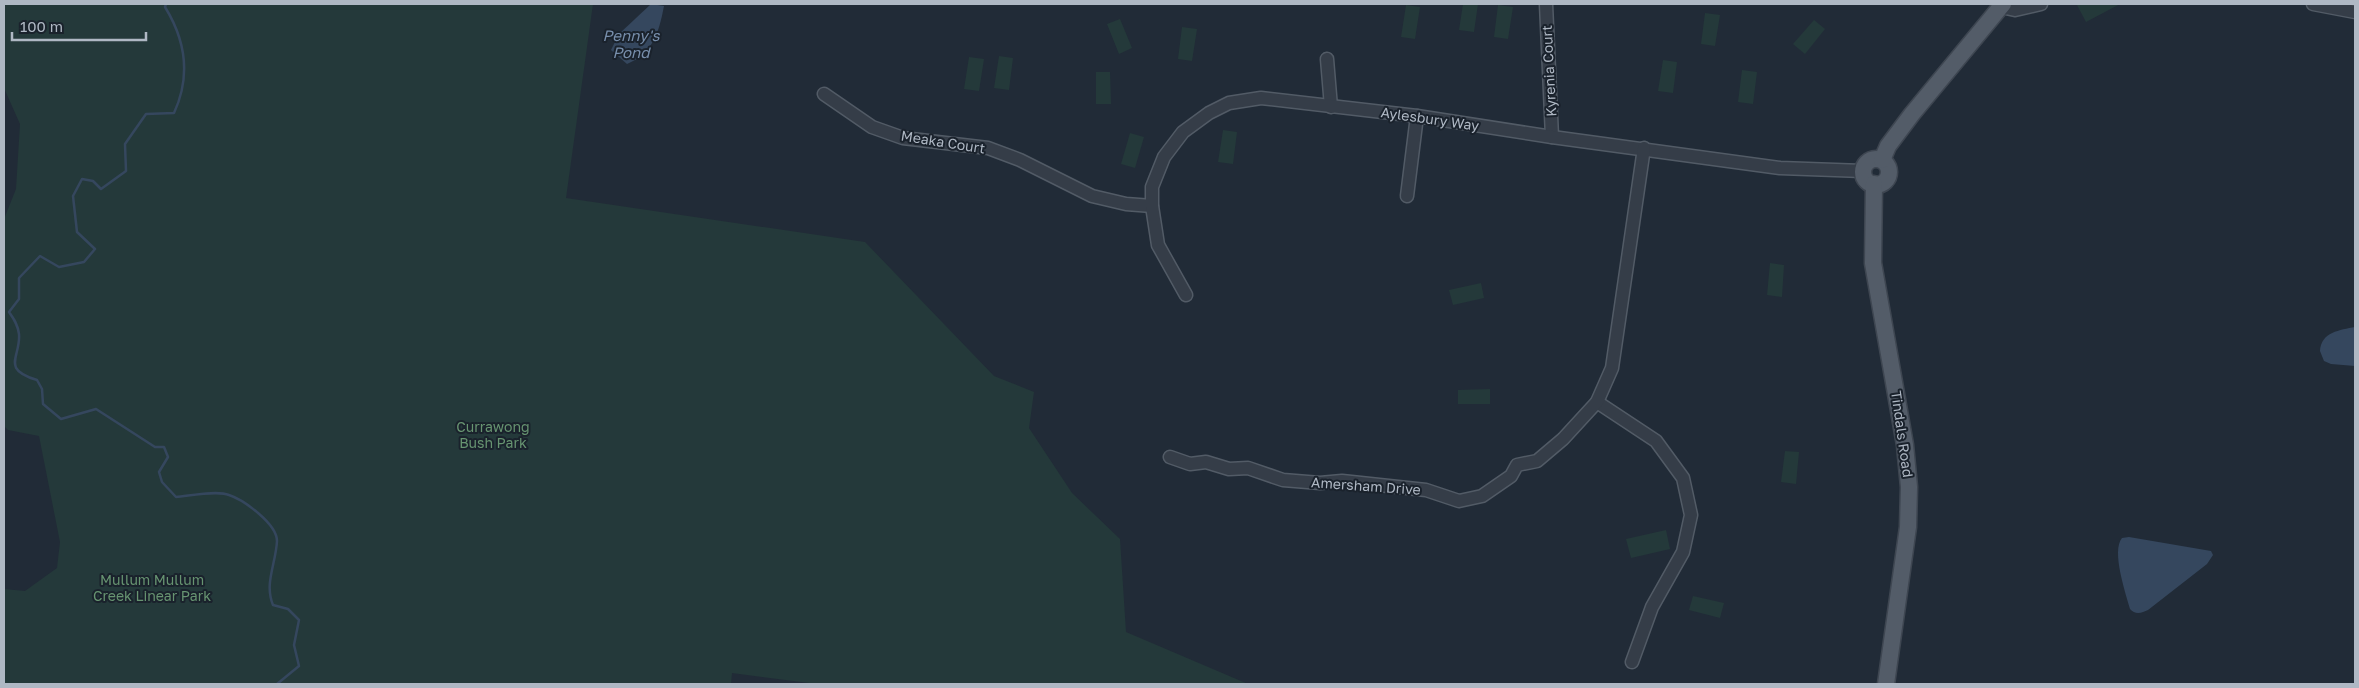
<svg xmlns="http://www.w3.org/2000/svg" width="2359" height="688" viewBox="0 0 2359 688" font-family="'Golos Text',sans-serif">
<rect width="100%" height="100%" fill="#212b37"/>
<!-- green -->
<g fill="#24393a">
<polygon points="4,4 593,4 566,198 865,242 994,376 1034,392 1029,428 1072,493 1120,539 1126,632 1248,684 817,684 732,673 731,684 4,684 4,589 25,591 57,568 60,542 39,436 8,430 4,426 4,219 16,189 20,124 4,88"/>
<polygon points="1463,4 1478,4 1474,32 1459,30"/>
<polygon points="2080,4 2120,4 2086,22 2077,5"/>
<polygon points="1406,5 1420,7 1415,39 1401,37"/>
<polygon points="1498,5 1513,7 1508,39 1494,37"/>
<polygon points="1705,13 1720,15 1715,46 1701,44"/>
<polygon points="1120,19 1132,48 1119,54 1107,24"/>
<polygon points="1814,20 1825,29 1805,54 1793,44"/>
<polygon points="1182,27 1197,29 1192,61 1178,59"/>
<polygon points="999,56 1013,58 1009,90 994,88"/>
<polygon points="969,57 984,59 979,91 964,89"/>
<polygon points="1663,60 1677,62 1673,93 1658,91"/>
<polygon points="1742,70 1757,72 1753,104 1738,102"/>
<polygon points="1096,72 1110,72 1111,104 1096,104"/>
<polygon points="1223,130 1237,132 1233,164 1218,162"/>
<polygon points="1130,133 1144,137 1135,168 1121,164"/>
<polygon points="1770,263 1784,265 1782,297 1767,295"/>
<polygon points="1481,283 1484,298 1453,305 1449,290"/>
<polygon points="1490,389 1490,404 1458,404 1458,390"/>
<polygon points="1785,451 1799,452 1796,484 1781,482"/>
<polygon points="1666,530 1670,549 1631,558 1626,539"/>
<polygon points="1693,596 1724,603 1720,618 1689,610"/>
</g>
<!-- water -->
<g fill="#35475e">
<path d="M651,4L664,6C659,32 653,53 627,64L611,50L619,34Z"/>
<path d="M2355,327V366L2331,364L2324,361L2320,351C2321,332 2340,330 2355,327Z"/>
<path d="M2129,537L2211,551L2213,555L2207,564L2148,610C2142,613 2135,615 2130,609C2126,594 2111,551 2122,538Z"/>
</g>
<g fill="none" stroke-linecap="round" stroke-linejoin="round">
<!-- stream -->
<path stroke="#35475e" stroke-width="2.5" d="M166,4L165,7C186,41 191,76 174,113L146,114L125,144L126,171L101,189L93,181L82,179L73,196L77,232L95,249L84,262L59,267L40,256L19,278V299L9,312C14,319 18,325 19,334C21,357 0,369 37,380L42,389L43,404L61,419L96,409L155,447H164L168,457L159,472L162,482L176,497C189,496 217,490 229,495C244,500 277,524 277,541C276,563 264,584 273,605L288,609L299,620L294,645L299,666L277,684"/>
<defs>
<g id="minor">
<polyline points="1546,4 1552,137"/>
<polyline points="2313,4 2355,12"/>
<polyline points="2001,7 2015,10 2041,4"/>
<polyline points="1327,59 1331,107"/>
<polyline points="824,94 872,127 903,138 988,148 1020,160 1092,196 1126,204 1152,206"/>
<polyline points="1407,196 1417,116"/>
<polyline points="1186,295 1158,245 1152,206 1152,187 1164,157 1183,132 1209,113 1229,103 1261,98 1417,116 1552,137 1780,168 1863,171"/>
<polyline points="1597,402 1656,441 1683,478 1691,515 1683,552 1652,607 1632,662"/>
<polyline points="1170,457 1190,464 1206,462 1229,469 1248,468 1283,480 1320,483 1342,481 1426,490 1459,501 1482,496 1511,476 1517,465 1537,461 1563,439 1597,402 1612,368 1644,148"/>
</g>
<g id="major">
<circle cx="1876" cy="172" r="13"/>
<polyline points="1882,160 1888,146 1912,114 2003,4"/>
<polyline points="1874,184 1873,263 1905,445 1909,487 1908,527 1886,684"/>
</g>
</defs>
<!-- minor casing -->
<use href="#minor" stroke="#525b66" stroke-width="15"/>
<!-- major casing -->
<use href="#major" stroke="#3e4651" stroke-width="19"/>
<!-- minor -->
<use href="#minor" stroke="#353d48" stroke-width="12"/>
<!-- major -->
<use href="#major" stroke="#535c68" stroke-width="16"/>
</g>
<g text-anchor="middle" stroke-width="4" stroke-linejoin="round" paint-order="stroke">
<!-- street labels -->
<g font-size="14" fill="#afb8c4" stroke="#1a222c">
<text transform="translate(1549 71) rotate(-93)" y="5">Kyrenia Court</text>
<text transform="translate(1430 119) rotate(8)" y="5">Aylesbury Way</text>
<text transform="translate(943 142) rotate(9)" y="5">Meaka Court</text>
<text transform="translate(1902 434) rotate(82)" y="5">Tindals Road</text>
<text transform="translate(1366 486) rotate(4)" y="5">Amersham Drive</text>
</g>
<!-- park labels -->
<g font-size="14" fill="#679471" stroke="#1a222c">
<text x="493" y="432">Currawong<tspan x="493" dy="16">Bush Park</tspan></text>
<text x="152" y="585">Mullum Mullum<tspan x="152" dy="16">Creek Linear Park</tspan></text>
</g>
<!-- water labels -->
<g font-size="15" font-style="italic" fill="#788fac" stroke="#1a222c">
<text x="631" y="41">Penny's<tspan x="631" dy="17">Pond</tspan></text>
</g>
</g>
<!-- border -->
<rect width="2359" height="688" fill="none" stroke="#afb8c4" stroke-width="10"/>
<!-- scale -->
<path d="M12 32v8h134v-8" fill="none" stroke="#afb8c4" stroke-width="2.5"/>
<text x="20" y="32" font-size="15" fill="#afb8c4" stroke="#1a222c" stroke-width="4" paint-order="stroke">100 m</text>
</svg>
